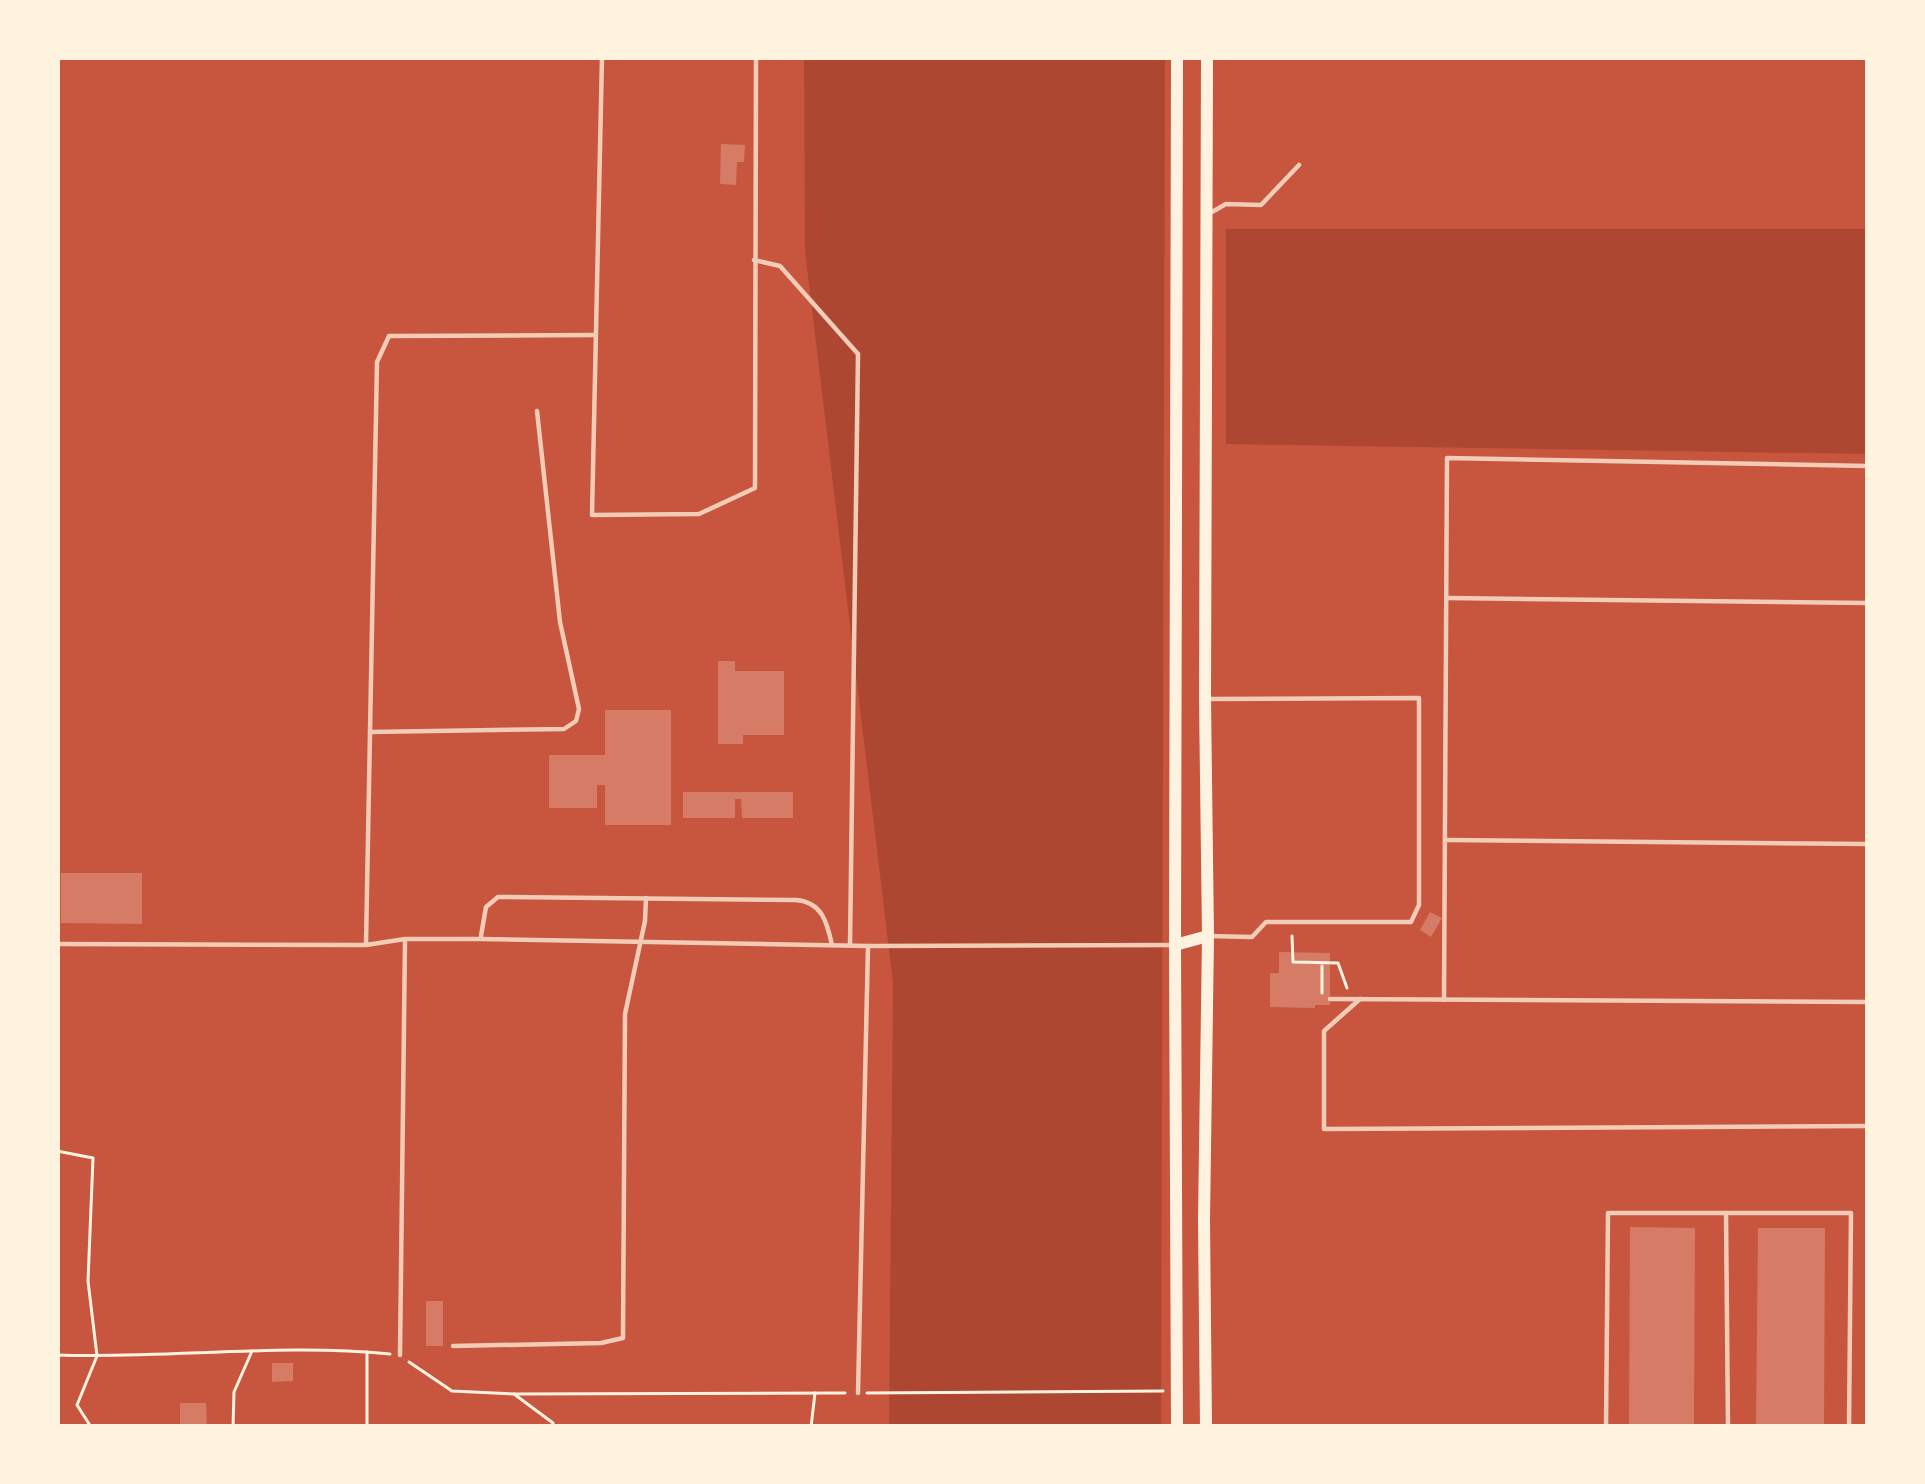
<svg xmlns="http://www.w3.org/2000/svg" width="1925" height="1484" viewBox="0 0 1925 1484" font-family="Figtree,sans-serif">
<rect width="100%" height="100%" fill="#c8553d"/>
<!-- green -->
<g fill="#ae4732">
<polygon points="804,57 1165,57 1161,1427 889,1427 893,983 805,251"/>
<polygon points="1226,229 1868,229 1868,454 1226,444"/>
</g>
<!-- building -->
<g fill="#d67c66">
<polygon points="721,144 745,145 744,162 737,162 736,185 720,184"/>
<polygon points="718,661 735,661 735,671 784,671 784,735 743,735 743,744 718,744"/>
<polygon points="605,710 671,710 671,825 605,825 605,785 597,785 597,808 549,808 549,755 605,755"/>
<polygon points="683,792 793,792 793,818 742,818 741,799 735,799 735,818 683,818"/>
<polygon points="61,873 142,873 142,924 61,923"/>
<polygon points="1430,912 1442,918 1431,937 1420,930"/>
<polygon points="1279,952 1330,953 1330,1005 1315,1005 1315,1008 1270,1007 1270,973 1279,973"/>
<polygon points="1630,1227 1695,1228 1694,1427 1629,1427"/>
<polygon points="1758,1228 1825,1228 1824,1427 1756,1427"/>
<rect x="426" y="1301" width="17" height="45"/>
<polygon points="272,1363 293,1363 293,1381 272,1382"/>
<polygon points="180,1403 206,1403 207,1427 180,1427"/>
</g>
<g fill="none" stroke-linecap="round" stroke-linejoin="round">
<!-- path -->
<g stroke="#fff3e0" stroke-width="3">
<polyline points="1292,936 1293,962 1338,963 1347,988"/>
<polyline points="1322,993 1322,966"/>
<polyline points="57,1151 93,1158 88,1281 97,1356 77,1405 91,1427"/>
<polyline points="367,1352 367,1427"/>
<path d="M57,1355C168,1359 279,1343 390,1354"/>
<polyline points="409,1362 452,1391 514,1394 553,1423 553,1427"/>
<polyline points="867,1393 1163,1391"/>
<polyline points="514,1394 845,1393"/>
<polyline points="233,1427 234,1392 252,1351"/>
<polyline points="811,1427 815,1393"/>
</g>
<!-- service -->
<g stroke="#f1ccb7" stroke-width="4.5">
<polyline points="602,57 592,515 699,514 755,488 756,57"/>
<polyline points="1212,212 1226,204 1261,205 1299,165"/>
<polyline points="754,260 780,266 858,354 850,945"/>
<polyline points="1448,598 1868,603"/>
<polyline points="1205,699 1419,698 1419,905 1411,922 1266,922 1252,937 1208,936"/>
<polyline points="370,732 564,729 576,721 579,709 560,622 537,411"/>
<polyline points="1445,840 1868,844"/>
<path d="M481,936L486,907L498,897L796,900C822,902 827,922 832,945"/>
<polyline points="57,944 366,945 405,939 481,939 868,946 1175,945"/>
<polyline points="366,944 377,362 389,336 595,335"/>
<polyline points="1330,999 1868,1002"/>
<polyline points="1360,999 1324,1031 1324,1129 1868,1126"/>
<polyline points="1444,1000 1447,458 1868,466"/>
<polyline points="1726,1213 1728,1427"/>
<polyline points="453,1346 601,1343 623,1338 625,1014 645,921 646,898"/>
<polyline points="400,1355 405,941"/>
<polyline points="858,1393 868,946"/>
<polyline points="1606,1427 1608,1213 1851,1213 1849,1427"/>
</g>
<!-- secondary -->
<g stroke="#fff3e0" stroke-width="12">
<polyline points="1175,945 1208,936"/>
<polyline points="1177,1427 1175,945 1177,57"/>
<polyline points="1206,1427 1204,1220 1208,936 1205,699 1207,57"/>
</g>
</g>
<!-- border -->
<rect width="1925" height="1484" fill="none" stroke="#fff3e0" stroke-width="120"/>
</svg>
